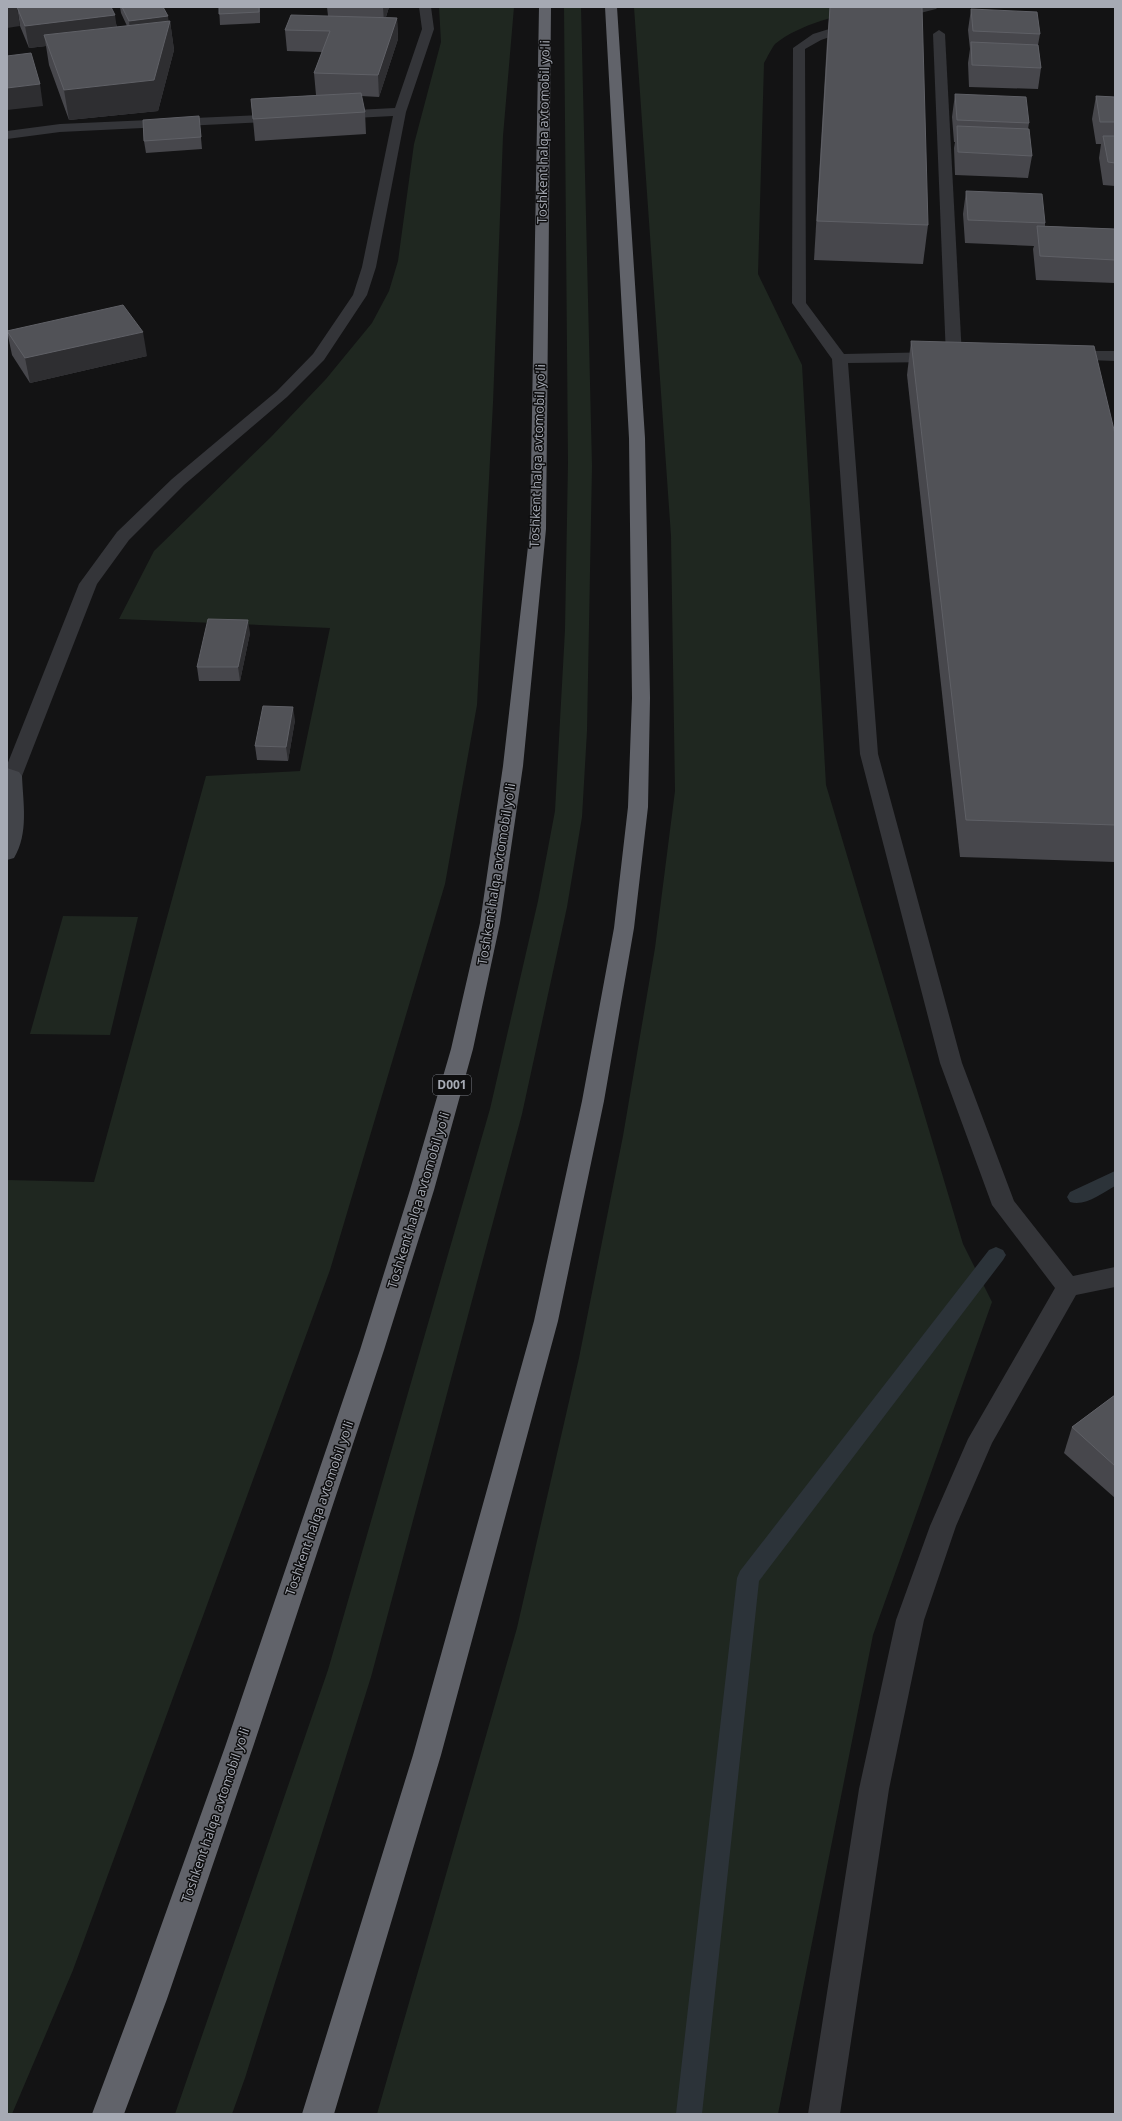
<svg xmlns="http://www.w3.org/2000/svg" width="1122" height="2121" viewBox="0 0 1122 2121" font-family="'Open Sans',sans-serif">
<rect width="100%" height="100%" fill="#131314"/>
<!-- green -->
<g fill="#1f2720">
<polygon points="439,7 514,7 503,136 493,403 477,705 445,884 330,1270 73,1970 12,2114 7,2114 7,1180 94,1182 206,776 300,771 330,628 119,619 154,551 271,437 326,379 372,323 389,291 398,261 414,144 441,42"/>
<polygon points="564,7 581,7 592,466 587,731 582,817 567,907 522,1114 371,1677 245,2078 232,2114 175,2114 328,1670 490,1109 538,901 555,811 565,630 568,463"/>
<path d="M634,7H870C841,15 799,24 775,44C771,49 767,58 764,63L758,274L802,365L826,785L963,1244L992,1302L873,1635L778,2114H377L517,1628L579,1358L623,1136L655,948L675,791L671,536Z"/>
<polygon points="63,916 138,917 110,1035 30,1034"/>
</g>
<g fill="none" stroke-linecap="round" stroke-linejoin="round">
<!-- stream -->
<g fill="#2c3339" fill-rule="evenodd">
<path d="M1115,1171V1186C1102,1193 1085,1207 1070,1202L1067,1197L1070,1192Z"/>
<polygon points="996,1247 1003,1250 1006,1255 1003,1260 759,1581 702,2114 676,2114 737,1578 740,1571 989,1250"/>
</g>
<!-- street -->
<g fill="#343539" fill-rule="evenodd">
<polygon points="419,7 431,7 434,29 406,112 376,267 367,295 324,360 287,397 184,485 129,540 97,584 22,776 19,780 7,782 7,765 79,584 117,532 172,479 277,391 313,354 353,295 362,267 393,116 335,119 329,115 335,111 395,108 422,29"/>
<polygon points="917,7 938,7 936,9 893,20 887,16 889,14"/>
<polygon points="855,21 859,23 861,25 859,27 821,40 805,49 806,303 844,354 938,352 943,354 946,357 943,360 938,362 848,363 878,754 962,1063 1014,1201 1073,1276 1115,1267 1115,1287 1076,1295 992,1443 956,1526 924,1620 889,1789 840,2114 808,2114 859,1789 896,1620 930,1526 968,1439 1055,1288 992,1205 940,1063 860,754 832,359 792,303 793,48 813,34"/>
<polygon points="939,30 945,34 962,357 959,360 949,360 946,357 933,34"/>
<polygon points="283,114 289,118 287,121 60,132 7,139 7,131 60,124"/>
<polygon points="1067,351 1115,351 1115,361 1062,359 1059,356 1062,353"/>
</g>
<!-- secondary -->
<path fill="#424449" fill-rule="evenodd" d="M7,768L19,772L22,776C23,803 29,833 14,858L7,860Z"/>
<!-- highway -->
<g fill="#61636a" fill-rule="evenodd">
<polygon points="539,7 551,7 546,529 523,766 500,923 473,1049 434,1190 384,1350 253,1747 167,1999 124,2114 92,2114 135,1999 225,1747 360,1350 410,1190 451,1049 480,923 503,766 530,529"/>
<polygon points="605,7 617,7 645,438 650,698 648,807 634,928 604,1101 558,1321 441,1755 334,2114 302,2114 413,1755 534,1321 582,1101 614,928 628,807 632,698 629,438"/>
</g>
</g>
<!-- wall -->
<g fill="#47474c">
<polygon points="17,7 111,7 117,27 127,26 121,13 120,7 163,7 168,21 170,21 174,50 158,111 69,120 49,65 46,46 29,48 20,26"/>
<polygon points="219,7 260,7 260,23 220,25"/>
<polygon points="327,7 389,7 386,17 397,18 398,39 379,97 361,96 365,112 366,134 255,141 251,99 320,95 316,95 314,73 322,52 287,51 285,30 328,16"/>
<polygon points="830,7 928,225 923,264 814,260 827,41"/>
<polygon points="971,9 1040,34 1038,45 1041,68 1038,89 969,87 968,63 970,49 968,30"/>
<polygon points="955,94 1029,123 1028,129 1032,156 1028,178 955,175 954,148 955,142 954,142 952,117"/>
<polygon points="1096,96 1115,97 1115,186 1103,185 1099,158 1101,144 1096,144 1092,119"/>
<polygon points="199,116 202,149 146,153 144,141"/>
<polygon points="966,191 1045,223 1045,226 1115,229 1115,283 1036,280 1033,249 1034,246 965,243 963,214"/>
<polygon points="7,331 147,356 30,383 12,355"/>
<polygon points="911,341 1115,434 1115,862 960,857 907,375"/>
<polygon points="250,633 240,681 199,681 197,667"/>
<polygon points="295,720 288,761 257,760 255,746"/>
<polygon points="1115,1395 1115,1498 1064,1453 1072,1427"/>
</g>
<!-- shaded-wall -->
<g fill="#2e2e31">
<polygon points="7,7 17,7 20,26 7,28"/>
<polygon points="383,7 389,7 384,23"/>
<polygon points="115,15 118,37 44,35 46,46 29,48 25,26"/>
<polygon points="168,16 169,24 170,21 174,50 158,111 69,120 64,90 130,32 129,21"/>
<polygon points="397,18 398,39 379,97 378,75"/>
<polygon points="40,84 43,106 7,110 7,88"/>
<polygon points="143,332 147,356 30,383 25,358"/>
<polygon points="248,620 250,633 240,681 238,667"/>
<polygon points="293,707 295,720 288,761 286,747"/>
</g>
<!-- building -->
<g fill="#515257" stroke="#5f6066">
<polygon points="17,7 111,7 115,15 25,26"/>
<polygon points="122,7 163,7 168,16 129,21"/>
<polygon points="219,7 259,7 259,12 219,14"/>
<polygon points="830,7 922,7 928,225 817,221"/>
<polygon points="971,9 1037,12 1040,34 973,31"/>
<polygon points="291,15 397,18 378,75 314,73 330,31 285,30"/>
<polygon points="170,21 154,80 64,90 44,35"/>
<polygon points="971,42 1038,45 1041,68 972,65"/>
<polygon points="31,53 40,84 7,88 7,56"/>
<polygon points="361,93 365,112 253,119 251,99"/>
<polygon points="955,94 1026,97 1029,123 957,120"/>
<polygon points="1096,96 1115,97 1115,122 1100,122"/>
<polygon points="199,116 201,137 144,141 143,120"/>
<polygon points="957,126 1029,129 1032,156 958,152"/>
<polygon points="1103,136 1115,136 1115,163 1108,162"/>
<polygon points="966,191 1042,194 1045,223 968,220"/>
<polygon points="1037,226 1115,229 1115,260 1040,256"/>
<polygon points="123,305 143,332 25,358 7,331"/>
<polygon points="911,341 1094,346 1115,434 1115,825 966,820"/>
<polygon points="208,619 248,620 238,667 197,667"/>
<polygon points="263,706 293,707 286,747 255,746"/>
<polygon points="1115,1395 1115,1466 1072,1427"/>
</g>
<g text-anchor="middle" stroke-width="3" stroke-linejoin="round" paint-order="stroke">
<!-- shield labels -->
<rect fill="#0e0e0f" stroke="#787b82" stroke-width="1" x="433" y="1075" width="38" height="20" rx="3"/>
<g font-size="12" font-weight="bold" fill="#a6aab4">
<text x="452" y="1089">D001</text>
</g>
<!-- street labels -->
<g font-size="13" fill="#a6aab4" stroke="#0e0e0f">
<text transform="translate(543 132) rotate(-89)" y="5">Toshkent halqa avtomobil yo'li</text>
<text transform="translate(537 456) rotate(-88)" y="5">Toshkent halqa avtomobil yo'li</text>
<text transform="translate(496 874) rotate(-81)" y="5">Toshkent halqa avtomobil yo'li</text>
<text transform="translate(418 1200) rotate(-73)" y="5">Toshkent halqa avtomobil yo'li</text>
<text transform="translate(319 1508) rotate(-71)" y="5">Toshkent halqa avtomobil yo'li</text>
<text transform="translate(215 1815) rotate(-71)" y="5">Toshkent halqa avtomobil yo'li</text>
</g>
</g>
<!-- border -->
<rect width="1122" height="2121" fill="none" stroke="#a6aab4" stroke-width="16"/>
</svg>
